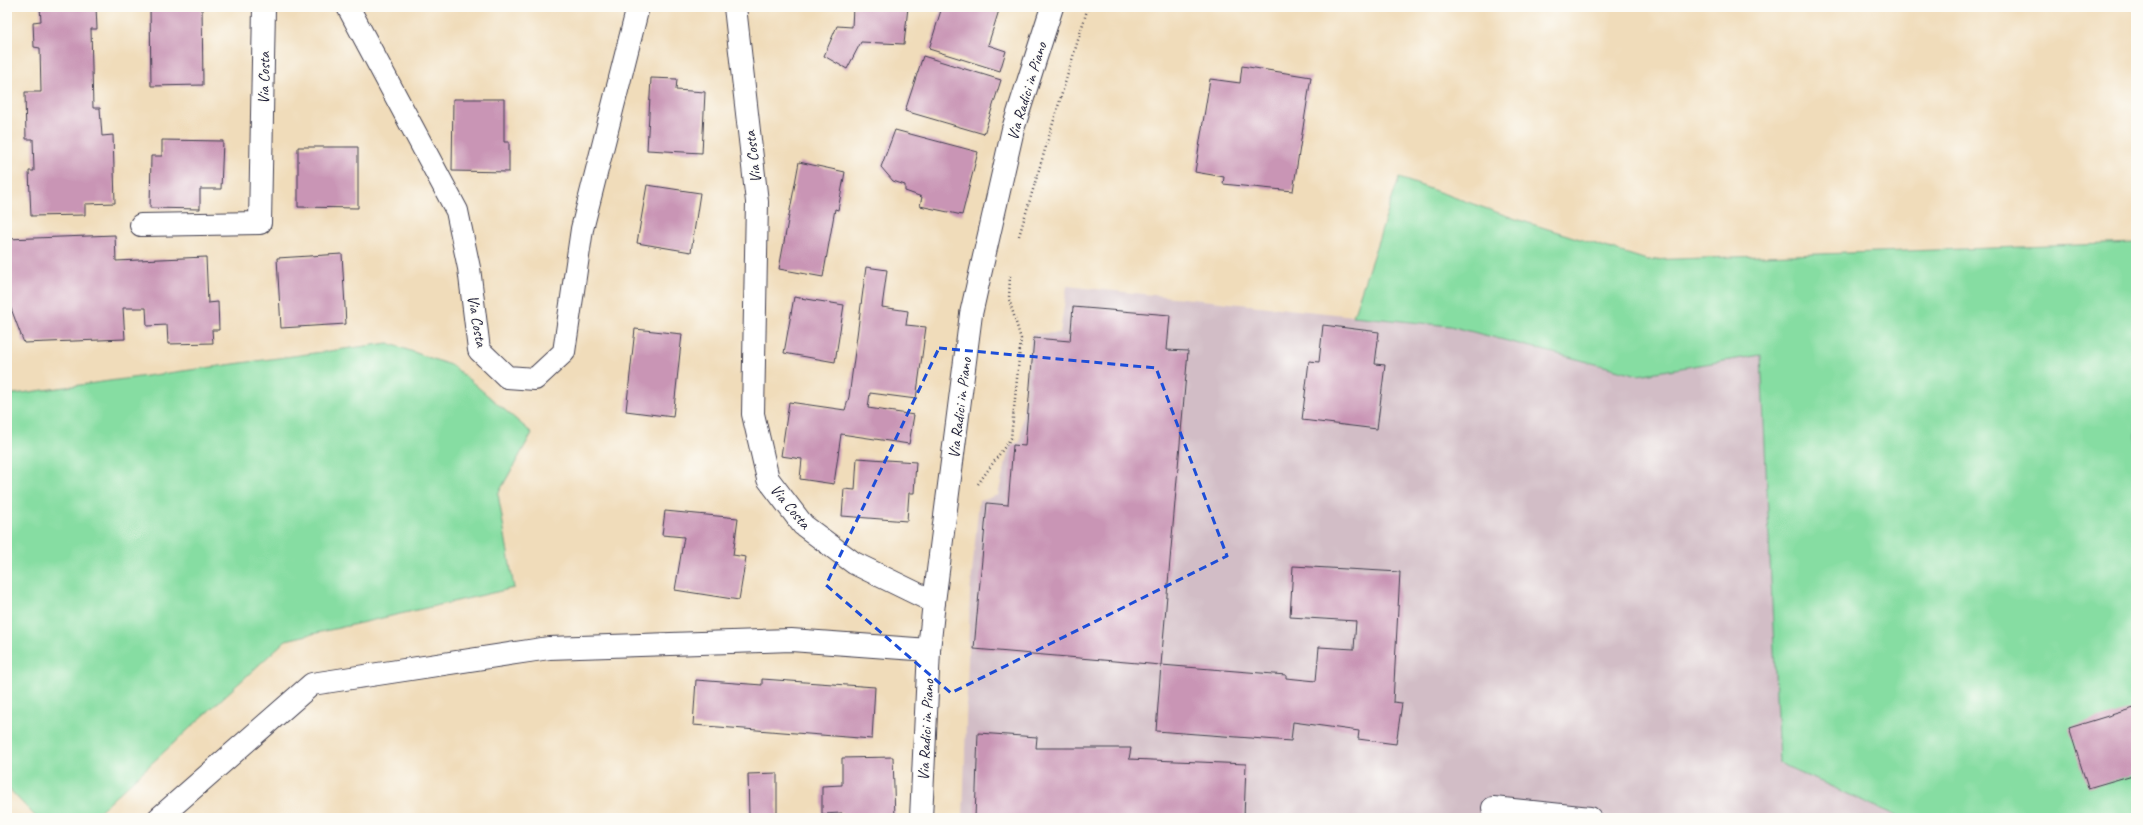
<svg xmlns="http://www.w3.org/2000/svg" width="2143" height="825" viewBox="0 0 2143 825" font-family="Caveat,sans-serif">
<rect width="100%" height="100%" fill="#fdfcf7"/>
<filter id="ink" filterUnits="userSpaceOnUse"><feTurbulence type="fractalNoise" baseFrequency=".025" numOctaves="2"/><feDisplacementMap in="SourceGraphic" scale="8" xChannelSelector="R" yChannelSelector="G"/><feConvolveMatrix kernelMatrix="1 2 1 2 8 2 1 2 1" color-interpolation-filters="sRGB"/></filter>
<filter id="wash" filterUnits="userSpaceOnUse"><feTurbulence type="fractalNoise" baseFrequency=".012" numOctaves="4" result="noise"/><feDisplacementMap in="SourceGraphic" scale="16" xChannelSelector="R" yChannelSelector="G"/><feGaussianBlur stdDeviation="0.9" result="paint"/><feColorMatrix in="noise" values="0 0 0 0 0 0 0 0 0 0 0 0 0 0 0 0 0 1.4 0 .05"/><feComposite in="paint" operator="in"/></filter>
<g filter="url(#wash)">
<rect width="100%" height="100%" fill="#f0dcba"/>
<!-- industrial -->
<polygon fill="#d2bdc6" points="1067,286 1450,326 1638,375 1761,355 1779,763 1901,818 963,818 970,594 979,501 998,495 1010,445 1020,442 1031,334 1060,333"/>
<!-- green -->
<g fill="#86dda2" stroke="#54806e">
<polygon points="1399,178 1516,219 1647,260 2136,243 2136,818 1901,818 1779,763 1761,355 1638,375 1450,326 1353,316"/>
<polygon points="388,343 453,366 532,433 498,494 514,588 286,640 92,818 37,818 7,787 7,395"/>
</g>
<g id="blocks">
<!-- building -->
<g fill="#c995b5">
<polygon points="40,7 96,7 97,29 91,29 93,108 100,108 102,136 113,135 115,203 85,204 85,215 31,216 29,171 34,171 33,139 26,139 25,92 41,92 40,48 34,47 33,22 41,21"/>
<polygon points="150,7 202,7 203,85 151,86"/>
<polygon points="853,7 908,7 904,44 861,42 847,69 824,56 837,26 852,27"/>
<polygon points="942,7 1000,7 988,45 1006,51 1000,71 929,49"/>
<polygon points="923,56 1001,80 984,134 905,111"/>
<polygon points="1242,66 1311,77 1293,191 1223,184 1224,177 1195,172 1210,79 1240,83"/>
<polygon points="651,78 677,79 676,90 705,92 702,153 647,150"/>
<polygon points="453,99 504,99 504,142 509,142 509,172 452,171"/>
<polygon points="895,130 978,152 962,215 920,206 922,197 905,191 905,185 893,181 881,167"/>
<polygon points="162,140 223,141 221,189 200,189 200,209 150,208 151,156 162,156"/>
<polygon points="298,147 358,147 358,208 298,207"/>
<polygon points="799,162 845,172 838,210 835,209 823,277 779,269"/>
<polygon points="647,185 700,193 691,252 637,243"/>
<polygon points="115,235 116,261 206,257 208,303 218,302 219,330 212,330 213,343 168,344 167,325 147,326 146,308 123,308 125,339 24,343 7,298 7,239"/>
<polygon points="342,254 346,324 281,328 277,258"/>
<polygon points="866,267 887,270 882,307 908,311 906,325 926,327 916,399 870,393 868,408 914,415 909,444 841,434 834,484 800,479 802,459 781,456 789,402 845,410 849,397"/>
<polygon points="794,297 844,305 835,362 784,353"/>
<polygon points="1073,307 1170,315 1167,350 1188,351 1161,665 974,649 987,503 1008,505 1013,445 1025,446 1034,338 1070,341"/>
<polygon points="1323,325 1379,332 1375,364 1385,365 1377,429 1302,420 1309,361 1319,362"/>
<polygon points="635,329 682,334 673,417 626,411"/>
<polygon points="857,458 916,462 914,493 909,493 907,521 842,516 844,489 855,490"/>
<polygon points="665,511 738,518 733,555 746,557 739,600 675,590 684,537 662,535"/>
<polygon points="1293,566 1400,572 1393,702 1402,703 1396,744 1358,739 1359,731 1293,722 1291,741 1156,731 1161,665 1286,675 1286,678 1316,681 1319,647 1354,649 1356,621 1290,617"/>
<polygon points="762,679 875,687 872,739 693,725 696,680 762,685"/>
<polygon points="2134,708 2136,715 2136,774 2088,788 2069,728"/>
<polygon points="978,733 1037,737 1036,748 1131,748 1129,759 1246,764 1244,818 975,818"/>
<polygon points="893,757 895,818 842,818 842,813 822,814 822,786 842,785 842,758"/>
<polygon points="777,773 777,818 749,816 748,774"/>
</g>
</g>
</g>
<g filter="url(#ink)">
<use href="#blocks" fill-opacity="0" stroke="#413e4e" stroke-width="1"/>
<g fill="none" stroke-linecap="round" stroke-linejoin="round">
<defs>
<g id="minor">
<polyline points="348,7 457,211 469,268 479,350 507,377 535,379 564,352 582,229 638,7"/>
<polyline points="735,7 757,202 753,414 768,479 803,525 854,563 934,602"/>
<polyline points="141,225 260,223 264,7"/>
<polyline points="1493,808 1590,818"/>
<polyline points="159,818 312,684 549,648 791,640 929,650"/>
<polyline points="921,818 929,650 934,602 971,314 1013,129 1052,7"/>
</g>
</defs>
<!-- minor casing -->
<use href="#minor" stroke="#413e4e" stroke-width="24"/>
<!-- path -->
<g stroke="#413e4e" stroke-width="2.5" stroke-dasharray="1 3" stroke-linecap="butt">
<polyline points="1019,236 1088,7"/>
<polyline points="978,484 1011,438 1021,339 1009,299 1010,274"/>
</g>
<!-- minor -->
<use href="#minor" stroke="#fff" stroke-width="22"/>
</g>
</g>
<!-- marked area -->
<path fill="none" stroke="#1d4ed8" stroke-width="3" stroke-dasharray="8 5" stroke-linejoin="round" d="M939,348L1156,368L1227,556L951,693L826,585Z"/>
<g text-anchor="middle" stroke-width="3" stroke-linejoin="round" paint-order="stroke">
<!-- street labels -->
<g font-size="16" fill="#22223b" stroke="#fdfcf7">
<text transform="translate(263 78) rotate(-89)" y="6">Via Costa</text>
<text transform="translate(1026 91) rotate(-73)" y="6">Via Radici in Piano</text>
<text transform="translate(752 157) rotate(-97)" y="6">Via Costa</text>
<text transform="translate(478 321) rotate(80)" y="6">Via Costa</text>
<text transform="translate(959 408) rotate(-83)" y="6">Via Radici in Piano</text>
<text transform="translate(791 506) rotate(50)" y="6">Via Costa</text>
<text transform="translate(925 730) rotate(-87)" y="6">Via Radici in Piano</text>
</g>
</g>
<!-- margin -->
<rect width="2143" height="825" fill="none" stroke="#fdfcf7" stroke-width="24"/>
</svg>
